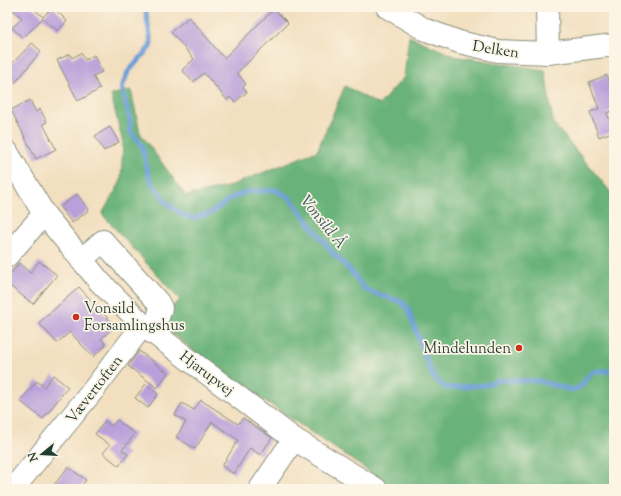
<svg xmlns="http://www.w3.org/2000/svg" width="621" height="496" viewBox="0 0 621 496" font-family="'Sorts Mill Goudy',serif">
<rect width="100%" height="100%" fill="#fcf5e5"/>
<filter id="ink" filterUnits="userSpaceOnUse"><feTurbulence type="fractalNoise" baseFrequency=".025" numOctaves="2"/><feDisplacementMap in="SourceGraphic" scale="8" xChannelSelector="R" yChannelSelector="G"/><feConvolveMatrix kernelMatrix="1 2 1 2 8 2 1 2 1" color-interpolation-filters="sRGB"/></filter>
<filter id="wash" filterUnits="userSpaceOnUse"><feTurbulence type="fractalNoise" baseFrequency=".012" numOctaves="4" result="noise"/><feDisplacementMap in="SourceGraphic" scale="16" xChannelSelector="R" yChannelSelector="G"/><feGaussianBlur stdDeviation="0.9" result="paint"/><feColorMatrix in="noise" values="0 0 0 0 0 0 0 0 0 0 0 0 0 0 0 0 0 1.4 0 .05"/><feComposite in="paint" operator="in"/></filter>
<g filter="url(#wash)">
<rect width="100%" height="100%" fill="#f2dfbf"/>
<!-- forest -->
<polygon fill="#69b279" stroke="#447856" points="409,36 454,56 545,70 553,123 614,196 614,489 398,489 389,485 205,360 156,321 180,300 102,214 121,181 123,143 111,95 131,90 140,133 186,196 227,187 317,151 345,86 379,105 404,77"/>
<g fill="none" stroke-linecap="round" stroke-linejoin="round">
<!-- stream -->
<polyline stroke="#6c9ed7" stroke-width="5" points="145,7 151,42 150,47 128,72 122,87 130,120 130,131 142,146 147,170 151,182 168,204 186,217 194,218 211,213 230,199 246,192 276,190 290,198 331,251 349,269 365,289 371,292 402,302 408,309 432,375 439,383 447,388 485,385 500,380 538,381 572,390 580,387 591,373 597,371 614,371"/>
</g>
<g id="blocks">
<!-- building -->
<g fill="#baa0da">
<polygon points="10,7 32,7 43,17 53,7 67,21 58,31 43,18 23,38 12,28 22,18"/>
<polygon points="274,9 288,23 237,73 246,84 243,87 247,92 235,102 230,97 227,100 204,73 193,82 182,70 194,59 171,32 189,17 224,58"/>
<polygon points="32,43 41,51 15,83 7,75 7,69"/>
<polygon points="81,53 85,60 94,55 102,72 93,76 100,89 78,101 57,60 70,54 72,58"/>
<polygon points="607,75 614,93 614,110 607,113 614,131 599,137 590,112 599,109 589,82"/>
<polygon points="30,100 36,112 40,109 47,122 43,124 56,149 36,159 11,110"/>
<polygon points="110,127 119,142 104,151 95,136"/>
<polygon points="77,194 89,210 72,223 60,207"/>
<polygon points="39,261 57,275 33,304 7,284 7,278 19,263 30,273"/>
<polygon points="79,287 115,326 101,339 106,345 93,357 70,332 57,343 39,323"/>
<polygon points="139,351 168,373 157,388 128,366"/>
<polygon points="53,375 68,387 43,419 20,401 37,381 44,387"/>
<polygon points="146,384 158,394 148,408 135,398"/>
<polygon points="201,400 238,424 243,418 272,438 260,455 250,448 234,474 222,466 238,440 212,422 195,449 176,437 186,422 175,415 182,403 194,410"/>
<polygon points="117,420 135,434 122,450 128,454 119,466 103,453 110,445 95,434 105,421 111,426"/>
<polygon points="68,467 86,480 79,489 51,489"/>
</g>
</g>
</g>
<g filter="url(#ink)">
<use href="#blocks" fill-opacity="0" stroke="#888e7a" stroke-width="1"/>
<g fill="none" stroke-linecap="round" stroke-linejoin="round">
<defs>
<g id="minor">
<polyline points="387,7 424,29 459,42 498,51 548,53 614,45"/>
<polyline points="547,7 548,53"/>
<polyline points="7,152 44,214 100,282 143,325 294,439 376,489"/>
<polyline points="7,256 44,214"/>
<polyline points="81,260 103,241 158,302 161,308 153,333"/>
<polyline points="13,489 94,389 143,325"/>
<polyline points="260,489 294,439"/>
</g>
</defs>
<!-- minor casing -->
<use href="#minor" stroke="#888e7a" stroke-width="24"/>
<!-- minor -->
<use href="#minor" stroke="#fff" stroke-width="22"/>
</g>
</g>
<!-- markers -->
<g fill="#c8321e" stroke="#fcf5e5" stroke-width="1.5">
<circle cx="76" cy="317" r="4"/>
<circle cx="519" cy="348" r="4"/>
</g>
<g text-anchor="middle" stroke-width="3.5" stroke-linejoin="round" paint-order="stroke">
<!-- street labels -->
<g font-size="15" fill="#1f3d34" stroke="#fcf5e5">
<text transform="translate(496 49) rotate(9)" y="5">Delken</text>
<text transform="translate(207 373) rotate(37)" y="5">Hjarupvej</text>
<text transform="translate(94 389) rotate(-52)" y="5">Vævertoften</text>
</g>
<!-- poi labels -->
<g font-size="15" fill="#1f3d34" stroke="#fcf5e5" text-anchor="start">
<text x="84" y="313">Vonsild<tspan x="84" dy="17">Forsamlingshus</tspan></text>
<text x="511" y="353" text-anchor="end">Mindelunden</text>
</g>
<!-- water labels -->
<g font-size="16" font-style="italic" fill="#365a65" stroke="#fcf5e5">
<text transform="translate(324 221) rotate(51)" y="6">Vonsild Å</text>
</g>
</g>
<!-- margin -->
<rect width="621" height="496" fill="none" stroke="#fcf5e5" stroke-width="24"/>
<!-- north arrow -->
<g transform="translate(42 454) rotate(252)" stroke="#fcf5e5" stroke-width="3" paint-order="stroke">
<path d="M0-3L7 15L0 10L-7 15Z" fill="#1f3d34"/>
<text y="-6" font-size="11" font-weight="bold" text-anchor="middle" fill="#1f3d34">N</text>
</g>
</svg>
